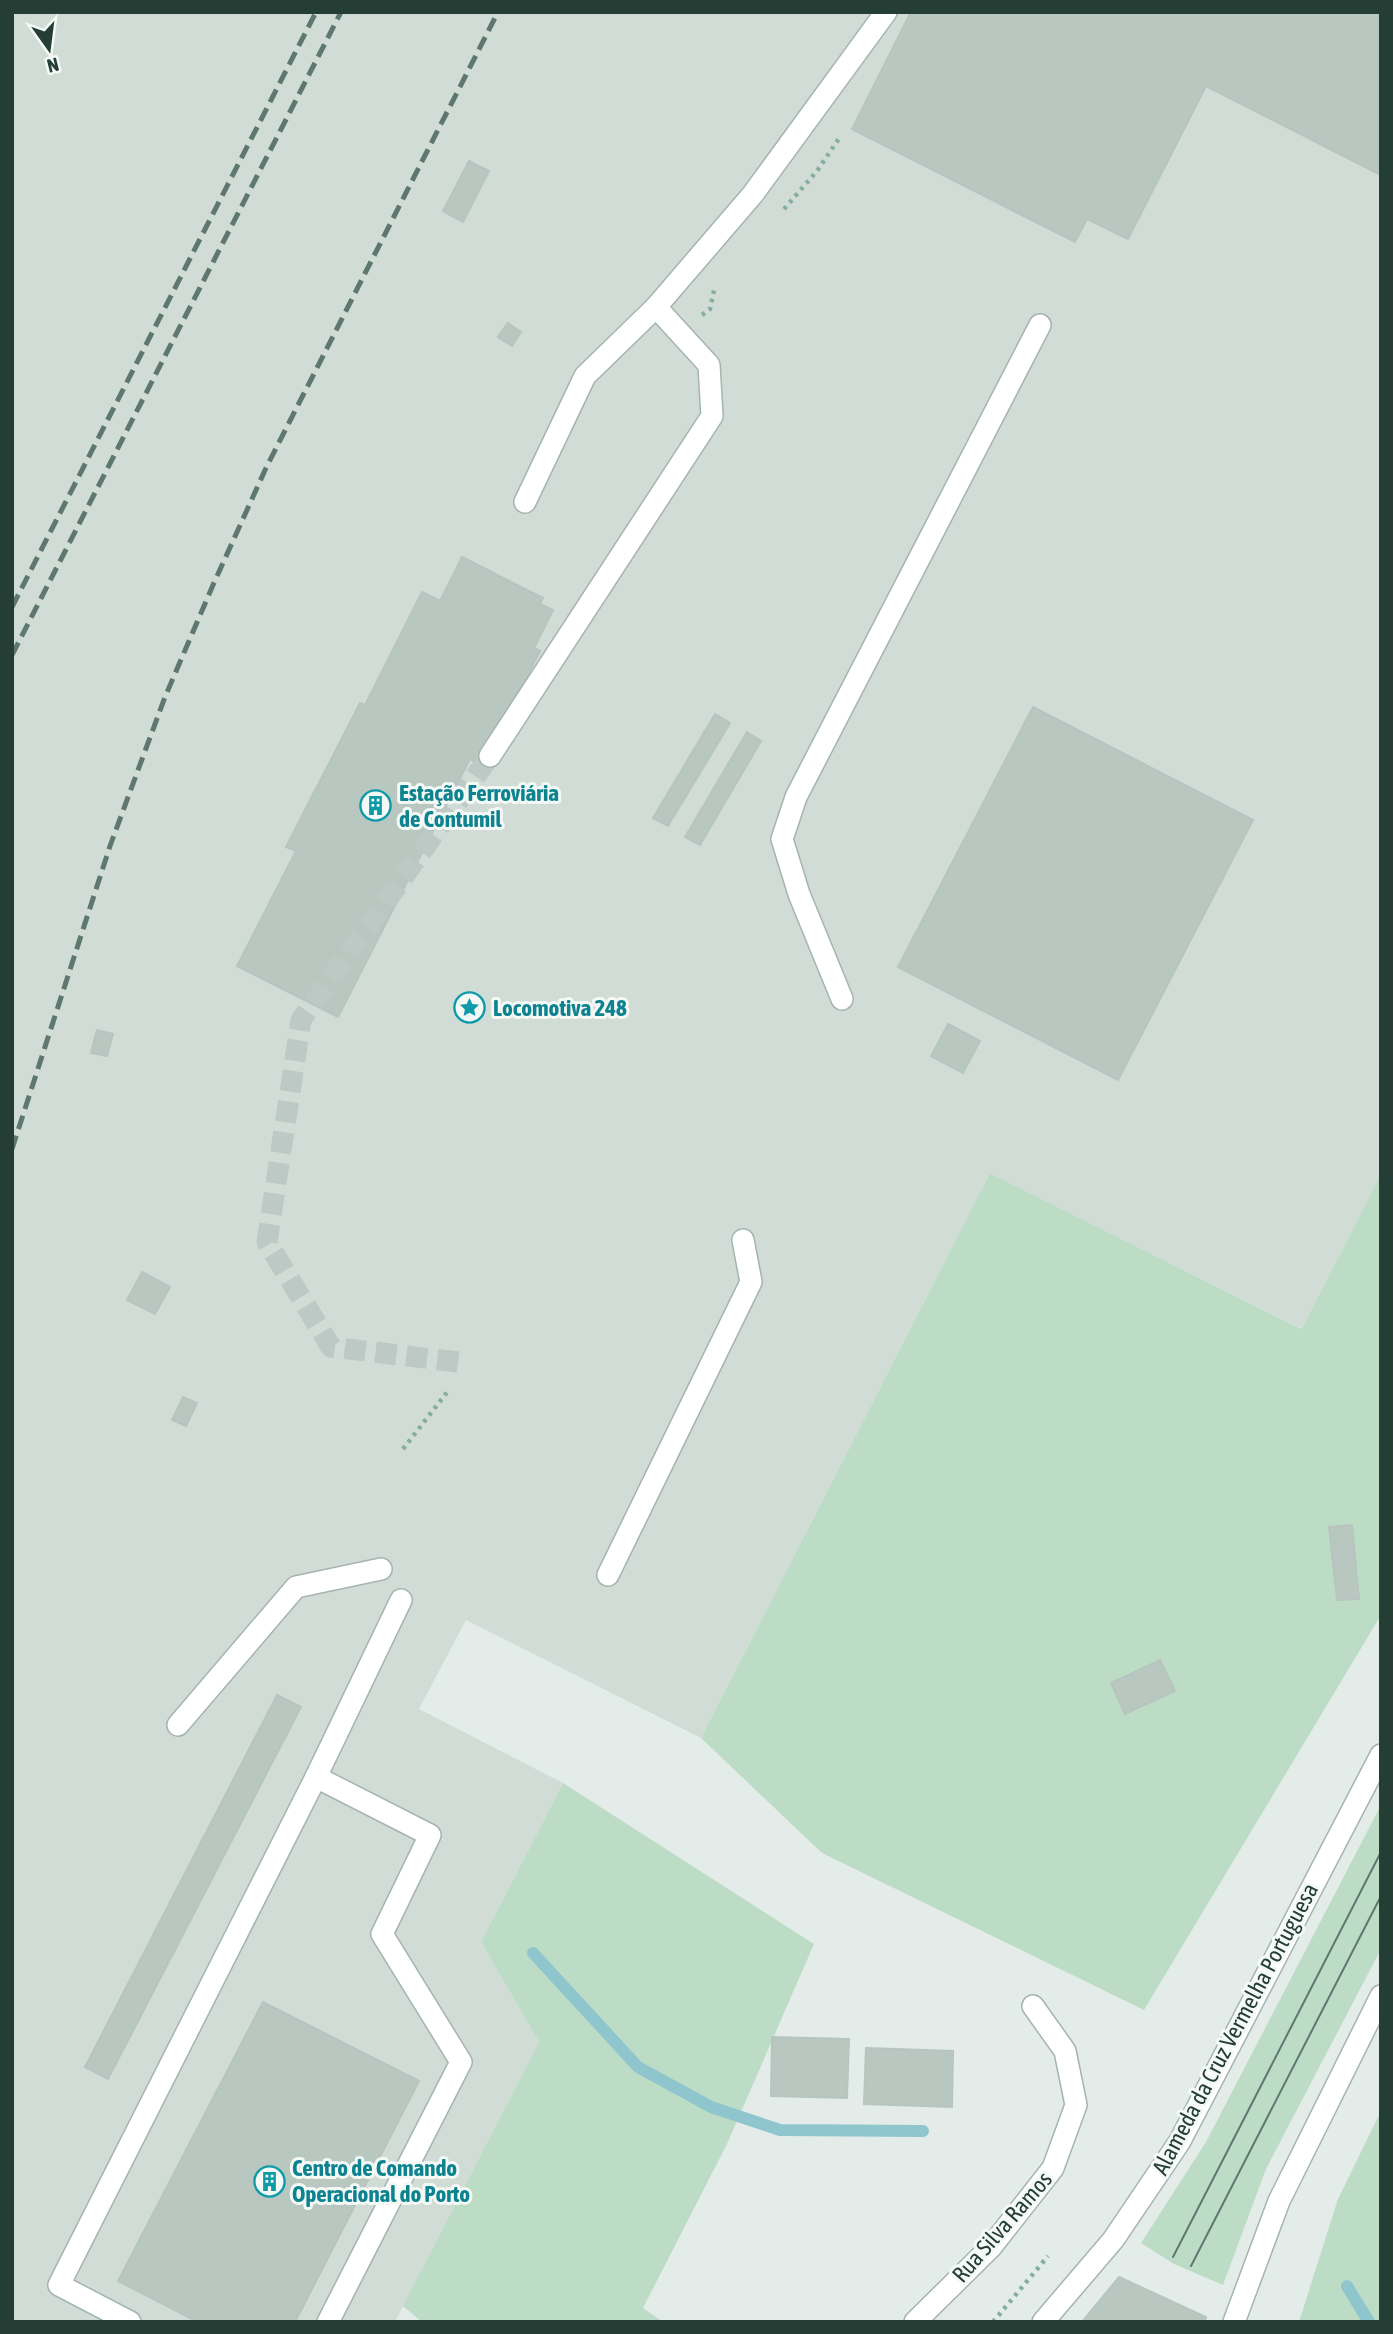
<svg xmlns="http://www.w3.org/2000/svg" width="1393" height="2334" viewBox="0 0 1393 2334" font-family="'Asap Condensed',sans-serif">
<rect width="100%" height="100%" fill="#e3ece8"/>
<!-- built -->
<polygon fill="#d1dcd7" points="12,12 1381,12 1381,1174 1303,1329 990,1173 701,1738 466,1620 419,1709 563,1783 481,1942 539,2042 395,2322 12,2322"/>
<!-- green -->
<g fill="#bddcc5">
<polygon points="990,1173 1302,1329 1381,1174 1381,1615 1144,2010 822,1853 701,1738"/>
<polygon points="563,1783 814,1944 727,2144 643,2308 663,2322 422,2322 403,2306 539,2042 481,1942"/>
<polygon points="1381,1805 1381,1949 1266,2169 1223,2285 1174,2264 1141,2243 1206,2142"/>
<polygon points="1381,2111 1381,2322 1299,2322 1338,2199"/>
</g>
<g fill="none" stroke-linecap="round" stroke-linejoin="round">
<!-- stream -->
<g stroke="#8fc6ce" stroke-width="12">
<polyline points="533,1953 638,2067 711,2107 780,2130 923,2131"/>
<polyline points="1347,2286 1369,2322"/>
</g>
</g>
<!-- building -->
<g fill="#b9c7c1" stroke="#b6c5bf" stroke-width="2">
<polygon points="911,12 1381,12 1381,175 1206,86 1128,239 1087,219 1075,242 852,129"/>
<polygon points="469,161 489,171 463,222 443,211"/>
<polygon points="508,323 521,332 512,346 498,337"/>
<polygon points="462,557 543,598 540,604 553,610 534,648 540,651 482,765 470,759 338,1017 237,966 296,851 286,847 360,703 365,705 422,592 440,601"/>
<polygon points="1033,707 1253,820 1118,1080 898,967"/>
<polygon points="715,714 730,723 668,826 653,818"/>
<polygon points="747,732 761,741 700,845 685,837"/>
<polygon points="948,1024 980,1041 963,1073 931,1056"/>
<polygon points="97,1030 113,1034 107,1056 91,1053"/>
<polygon points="142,1272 170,1287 155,1314 127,1300"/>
<polygon points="183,1397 197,1403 186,1426 172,1420"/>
<polygon points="1352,1525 1359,1599 1337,1600 1329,1527"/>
<polygon points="1160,1660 1175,1691 1125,1714 1111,1683"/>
<polygon points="277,1695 301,1707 108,2079 85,2067"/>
<polygon points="263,2002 419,2081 295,2322 198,2322 118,2281"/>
<polygon points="772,2037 849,2039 847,2098 771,2096"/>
<polygon points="866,2048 953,2051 952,2107 864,2104"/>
<polygon points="1119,2277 1206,2317 1205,2322 1082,2322"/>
</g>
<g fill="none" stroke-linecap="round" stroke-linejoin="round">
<!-- minor-tunnel -->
<polyline stroke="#bdc9c4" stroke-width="21" stroke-dasharray="21 10" stroke-linecap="butt" points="458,1362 331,1347 267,1242 301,1020 490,756"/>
<defs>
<g id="minor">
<polyline points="525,502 585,376 656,307 753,194 886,12"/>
<polyline points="490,756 712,416 709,365 656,307"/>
<polyline points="842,999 799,894 782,839 796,797 1040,325"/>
<polyline points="608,1575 751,1282 743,1240"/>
<polyline points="178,1725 296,1587 381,1569"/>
<polyline points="316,1777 430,1835 382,1934 461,2062 328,2322"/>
<polyline points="130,2322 59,2285 316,1777 401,1600"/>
<polyline points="915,2322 991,2247 1053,2168 1076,2105 1065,2051 1033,2006"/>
<polyline points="1043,2322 1113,2240 1180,2141 1381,1755"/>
<polyline points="1234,2322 1279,2201 1381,1996"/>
</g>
</defs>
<!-- minor casing -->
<use href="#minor" stroke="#a6b4af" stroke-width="24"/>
<!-- path -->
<g stroke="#86aea0" stroke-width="4.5" stroke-dasharray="3.5 5" stroke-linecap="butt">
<polyline points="784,209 817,171 840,137"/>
<polyline points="702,315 710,309 715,286"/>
<polyline points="403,1449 448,1391"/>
<polyline points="993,2322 1048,2256"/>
</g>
<!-- minor -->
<use href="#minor" stroke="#fff" stroke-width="21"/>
<!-- tram -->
<g stroke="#5e7870" stroke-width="2">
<polyline points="1173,2257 1381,1852"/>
<polyline points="1191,2266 1381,1896"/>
</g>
<!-- rail -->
<g stroke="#5e7870" stroke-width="5" stroke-dasharray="14 7" stroke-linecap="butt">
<polyline points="12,607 316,12"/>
<polyline points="12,655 341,12"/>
<polyline points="12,1149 110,846 165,697 213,585 266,468 498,12"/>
</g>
</g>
<!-- icons -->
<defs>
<symbol id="building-ring" viewBox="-11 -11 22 22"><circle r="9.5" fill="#f4f9f6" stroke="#0f9aa8" stroke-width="1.5"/><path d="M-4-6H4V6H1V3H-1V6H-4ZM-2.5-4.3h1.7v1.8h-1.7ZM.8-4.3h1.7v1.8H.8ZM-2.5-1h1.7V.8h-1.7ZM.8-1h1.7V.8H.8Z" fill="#0f9aa8"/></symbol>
<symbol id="sight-ring" viewBox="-11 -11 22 22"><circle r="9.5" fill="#f4f9f6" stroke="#0f9aa8" stroke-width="1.5"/><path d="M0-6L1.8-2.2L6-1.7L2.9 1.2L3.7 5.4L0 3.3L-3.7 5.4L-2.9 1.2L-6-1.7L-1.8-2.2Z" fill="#0f9aa8"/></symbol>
</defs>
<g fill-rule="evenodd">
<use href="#building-ring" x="358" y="788" width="35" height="35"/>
<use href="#sight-ring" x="452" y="990" width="35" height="35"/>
<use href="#building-ring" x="252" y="2164" width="35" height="35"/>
</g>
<g text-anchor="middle" stroke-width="6" stroke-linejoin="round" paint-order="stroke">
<!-- culture labels -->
<g font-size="23" font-weight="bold" fill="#0d838f" stroke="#f4f9f6" text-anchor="start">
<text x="399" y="801">Estação Ferroviária<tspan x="399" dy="26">de Contumil</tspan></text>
<text x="493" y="1016">Locomotiva 248</text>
<text x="292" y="2176">Centro de Comando<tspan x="292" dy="26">Operacional do Porto</tspan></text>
</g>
<!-- street labels -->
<g font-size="23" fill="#243d35" stroke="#f4f9f6">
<text transform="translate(1235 2029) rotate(-62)" y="8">Alameda da Cruz Vermelha Portuguesa</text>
<text transform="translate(1002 2227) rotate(-49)" y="8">Rua Silva Ramos</text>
</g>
</g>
<!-- border -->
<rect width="1393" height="2334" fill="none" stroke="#243d35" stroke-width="28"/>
<!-- north arrow -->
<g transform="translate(49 49) rotate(166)" stroke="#f4f9f6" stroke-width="5" paint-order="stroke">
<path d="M0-5L12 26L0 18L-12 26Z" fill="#243d35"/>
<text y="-10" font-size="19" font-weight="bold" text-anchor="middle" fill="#243d35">N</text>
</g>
</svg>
